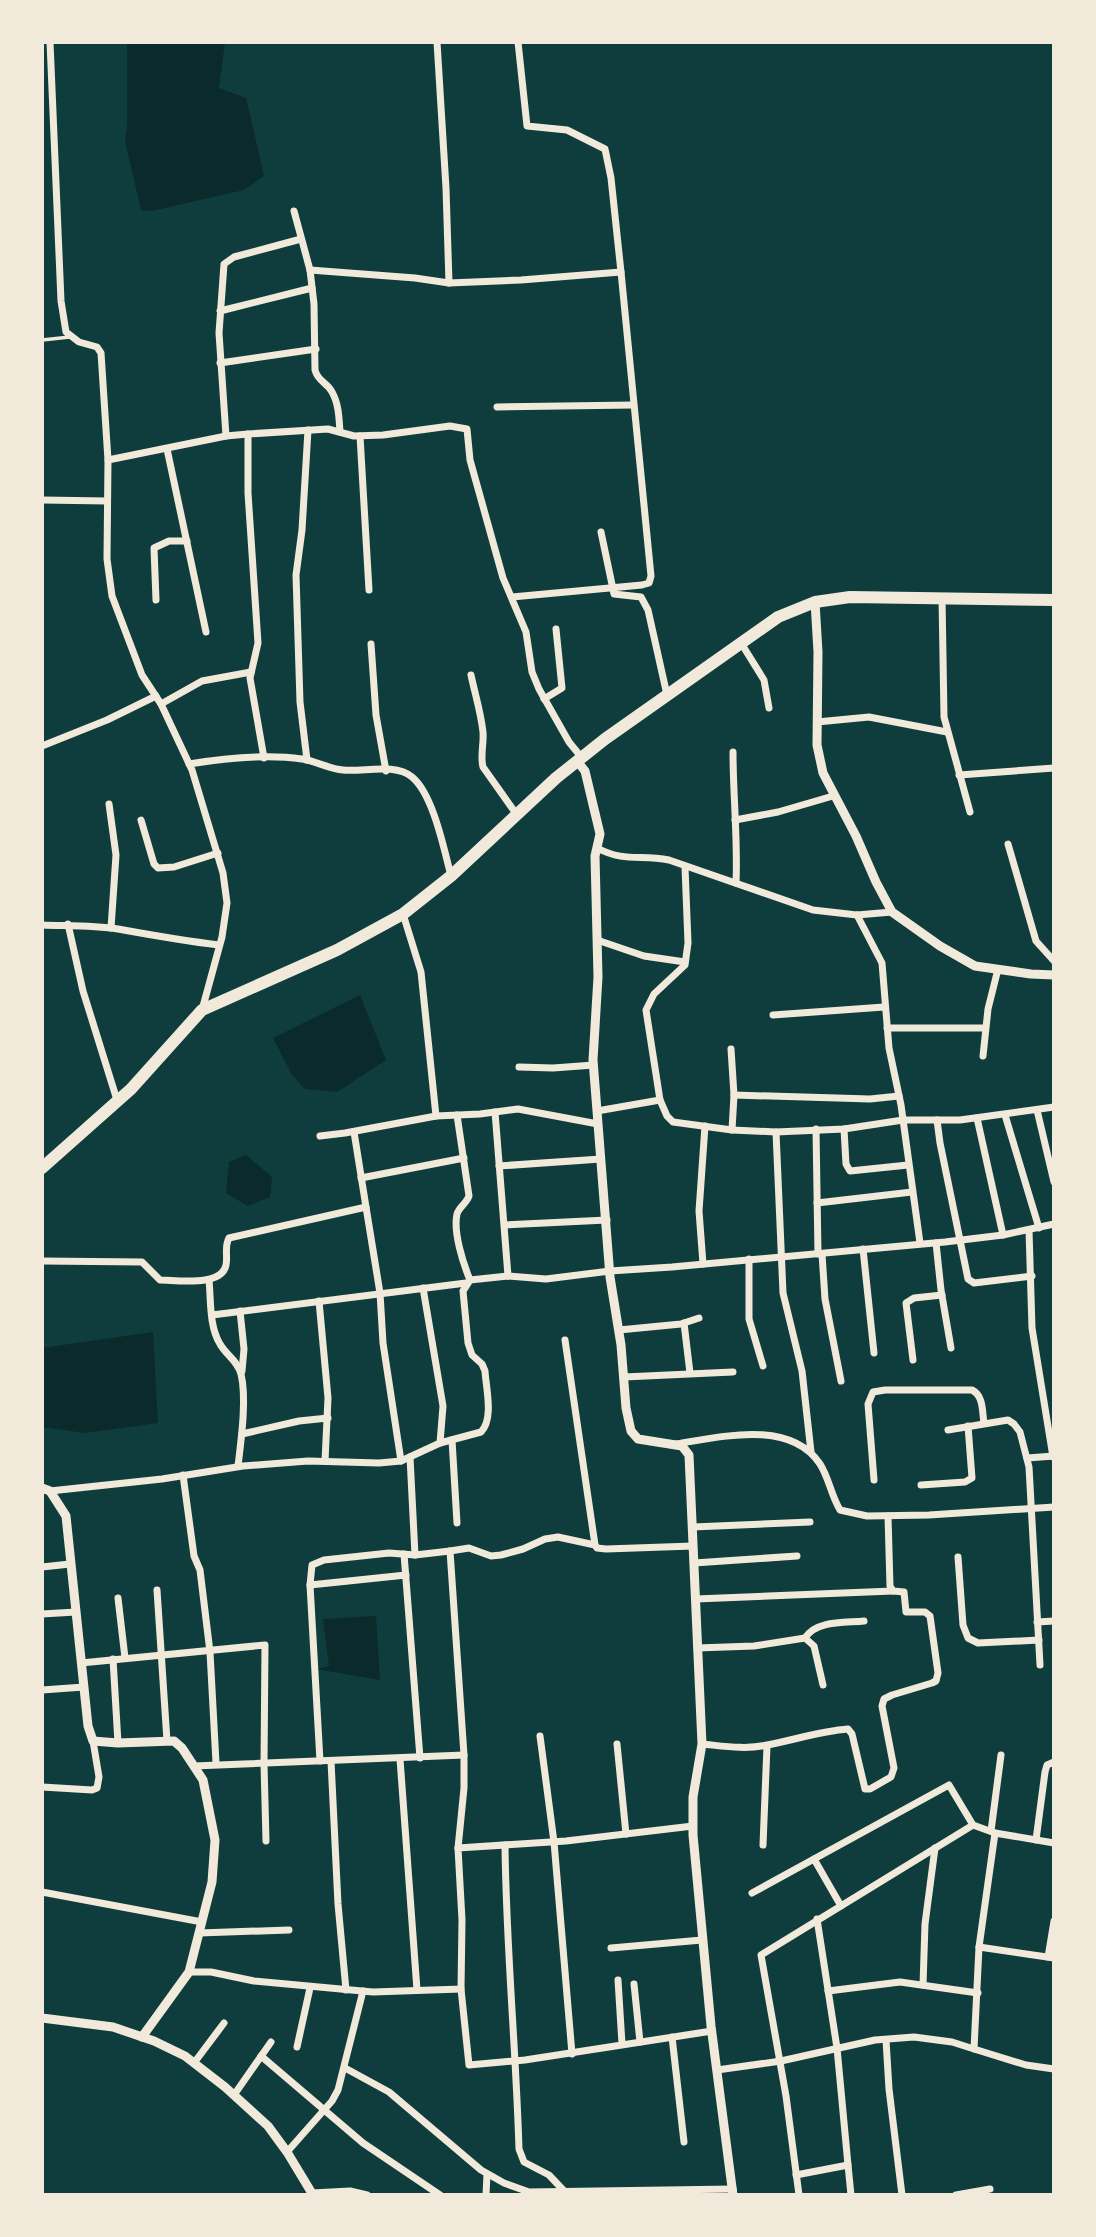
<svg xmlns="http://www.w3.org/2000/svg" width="1096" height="2237" viewBox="0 0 1096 2237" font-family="'Noto Serif',serif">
<rect width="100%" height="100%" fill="#0f3d3e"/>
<!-- water -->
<g fill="#0a2a2b">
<polygon points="127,42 225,42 219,88 246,98 264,176 244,190 152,211 141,210 125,141 127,126"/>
<polygon points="360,995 386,1060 337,1092 305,1089 292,1075 273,1038"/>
<polygon points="246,1155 272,1177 270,1197 248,1206 226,1193 229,1162"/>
<polygon points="153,1332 158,1423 85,1433 42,1427 42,1348"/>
<polygon points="376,1616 380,1680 316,1669 329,1666 323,1619"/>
</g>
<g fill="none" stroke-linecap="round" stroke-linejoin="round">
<!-- service -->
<polyline stroke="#f1e9da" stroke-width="3.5" points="42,340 70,337"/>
<!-- minor -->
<g stroke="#f1e9da" stroke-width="7">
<polyline points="50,42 61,301 66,332 79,342 97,347 101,353 108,460 226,436 248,434 328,429 354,436 383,435 450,426 467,429 470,460 503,578 526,632 532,672 539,689 569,742 582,758"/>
<path d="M294,211L310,270L314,304L315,370C318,382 327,382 332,392C339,404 339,419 340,432"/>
<polyline points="310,270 415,278 449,283 446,188 437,42"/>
<polyline points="449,283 521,280 621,272"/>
<polyline points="220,311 312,288"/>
<polyline points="220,363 316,349"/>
<polyline points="497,407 633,405"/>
<polyline points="248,434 248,493 258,643 250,678 264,758"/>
<polyline points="226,436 219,333 224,264 234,257 301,239"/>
<polyline points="360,436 369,590"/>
<polyline points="167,449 206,632"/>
<polyline points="108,460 107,559 112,596 142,675 161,704 192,770 223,873 227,903 222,937 202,1010"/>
<polyline points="42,500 107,501"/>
<polyline points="601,532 614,594 641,597 648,610 667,695"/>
<polyline points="512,597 642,585 649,583 651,576 621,272 611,178 605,149 567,130 527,126 518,42"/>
<polyline points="942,597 944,717 970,812"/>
<polyline points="156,600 154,548 169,541 187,541"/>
<polyline points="741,643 764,680 769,708"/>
<polyline points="371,644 376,715 386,771"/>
<path d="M471,675C475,694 481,713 483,732C484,744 480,756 483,767L517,815"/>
<polyline points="544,699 562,688 556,629"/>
<polyline points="161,704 202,681 251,672"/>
<polyline points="817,722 869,717 947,732"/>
<polyline points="42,746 107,720 156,696"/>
<path d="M733,752C733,796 738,840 736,883"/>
<polyline points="307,760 300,702 296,575 302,530 308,430"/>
<path d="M189,764C226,758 265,754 302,759C316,761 329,769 343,770C364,772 395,763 412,777C433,794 444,849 451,876"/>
<polyline points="959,775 1054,768"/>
<polyline points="109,804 116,855 111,928"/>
<polyline points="141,820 154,864 158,868 174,867 218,853"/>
<polyline points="735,820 778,812 833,796"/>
<polyline points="1008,844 1036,941 1054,961"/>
<path d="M597,848C626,863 640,854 669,860L813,910L857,915L892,912"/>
<polyline points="403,914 421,972 436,1116"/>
<polyline points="857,915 882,963 889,1048 901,1105 920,1243"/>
<polyline points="68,924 83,991 117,1100"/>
<path d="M42,925C67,926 92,925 118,929C151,935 185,941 219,945"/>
<polyline points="597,940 644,956 685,962"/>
<polyline points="773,1015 884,1007"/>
<polyline points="887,1028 985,1028"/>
<polyline points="731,1049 734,1095 732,1130"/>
<polyline points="983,1056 988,1009 998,969"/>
<polyline points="519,1067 553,1068 594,1065"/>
<polyline points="734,1095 870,1099 899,1096"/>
<polyline points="660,1100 667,1116 673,1122 732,1130 776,1132 844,1129 903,1120 960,1120 1054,1107"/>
<polyline points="1037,1110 1054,1182"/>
<polyline points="597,1111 660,1100 646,1010 654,994 685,965 688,943 685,867"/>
<polyline points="495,1112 508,1276"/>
<path d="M457,1115L469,1196C466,1204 459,1207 457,1214C453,1232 463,1263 470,1280"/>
<polyline points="1005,1115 1039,1228"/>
<polyline points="977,1118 1003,1235"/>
<polyline points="937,1120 940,1143 968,1279 974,1283 1032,1276"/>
<polyline points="816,1129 818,1254"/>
<polyline points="844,1129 846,1164 850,1171 908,1165"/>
<polyline points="354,1132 366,1207"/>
<polyline points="776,1132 783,1293 802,1371 811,1452"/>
<polyline points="320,1136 345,1133 436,1116 480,1114 518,1109 598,1124"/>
<polyline points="499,1166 601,1159"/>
<polyline points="361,1178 464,1158"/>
<polyline points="817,1203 912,1192"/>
<polyline points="505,1225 607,1220"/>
<polyline points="1029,1230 1032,1328 1053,1457"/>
<polyline points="936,1243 941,1290 951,1348"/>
<polyline points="863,1249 874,1353"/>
<polyline points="822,1254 825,1299 841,1381"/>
<polyline points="749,1259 749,1319 763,1366"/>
<path d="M42,1261L142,1262L160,1280C177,1280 222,1287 226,1265C228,1256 224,1247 229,1238L366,1207L380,1293L383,1343L401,1461"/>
<polyline points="703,1264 699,1211 705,1126"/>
<path d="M209,1280C211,1300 209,1326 220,1344C226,1355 238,1361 241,1374C247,1399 241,1441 238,1466"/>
<polyline points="423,1288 443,1406 440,1443"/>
<polyline points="319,1301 328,1398 325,1461"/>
<polyline points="240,1311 244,1349 242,1371"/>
<polyline points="212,1315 466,1283"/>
<polyline points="684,1323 690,1373"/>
<polyline points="619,1330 681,1324 699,1318"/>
<polyline points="565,1340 595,1545 597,1548 606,1549 693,1546"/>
<polyline points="913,1360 906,1303 914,1298 942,1295"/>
<polyline points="624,1377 733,1372"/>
<polyline points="948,1430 1008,1420 1014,1424 1020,1432 1029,1467 1040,1665"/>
<polyline points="242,1434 299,1421 328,1418"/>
<polyline points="452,1440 457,1523"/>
<path d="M676,1444C721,1437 790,1419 820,1464C829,1478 831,1495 840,1510L867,1516L929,1515L1054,1507"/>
<polyline points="410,1457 415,1555"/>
<polyline points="1027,1458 1054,1456"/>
<polyline points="183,1475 194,1556 200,1570 210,1652 216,1763"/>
<path d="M874,1480L868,1404L873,1392L885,1390H972C984,1396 982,1412 984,1423"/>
<polyline points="921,1485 965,1482 972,1478 968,1426"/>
<path d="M50,1491L162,1479L243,1466L308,1461L379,1463L401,1461L440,1443L481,1432C494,1419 486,1388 485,1371L482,1364L472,1355L468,1343L463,1291L470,1280L508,1276L546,1279L610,1271L672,1267L945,1242L1003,1235L1054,1224"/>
<polyline points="693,1527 810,1522"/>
<polyline points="450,1551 469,1548 491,1556 501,1555 523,1549 545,1539 558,1537 595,1545"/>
<polyline points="404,1554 420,1758"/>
<polyline points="958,1557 963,1625 968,1638 978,1643 1039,1640"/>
<polyline points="694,1563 797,1556"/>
<polyline points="42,1567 70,1564"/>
<polyline points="310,1585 406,1575"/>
<polyline points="157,1590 167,1741"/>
<polyline points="118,1598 125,1658"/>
<polyline points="696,1599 893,1591"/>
<polyline points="42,1614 76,1612"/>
<polyline points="1037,1622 1054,1621"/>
<path d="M805,1638C816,1620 845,1623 864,1621"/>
<polyline points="697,1648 754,1646 805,1638 814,1646 823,1685"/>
<polyline points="113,1659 118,1743"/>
<polyline points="81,1663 265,1645 264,1764 266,1841"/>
<polyline points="42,1690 84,1687"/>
<polyline points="540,1736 554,1842 572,2054"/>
<polyline points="617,1744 626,1834"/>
<path d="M702,1744C723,1746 746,1750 767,1745C794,1740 821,1731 848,1729L852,1734L865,1789H870L891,1777L894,1768L882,1706L884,1699L892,1695L932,1683L936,1681L938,1673L930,1616L925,1612H906L904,1592L893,1591L890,1586L888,1516"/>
<polyline points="400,1759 417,1990"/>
<polyline points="320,1761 310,1585 312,1565 324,1560 389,1553 415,1555 450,1551 464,1755 464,1788 458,1848"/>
<polyline points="331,1761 338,1904 346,1990"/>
<polyline points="194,1766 464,1755"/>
<polyline points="42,1787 92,1790 97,1788 99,1777 93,1741"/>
<polyline points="991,1831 1001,1755"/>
<polyline points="1036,1840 1045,1772 1047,1765 1054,1762"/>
<polyline points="1054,1843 995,1833 979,1947 974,2049 1026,2065 1054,2069"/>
<path d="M505,1845C506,1947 516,2048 519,2149L524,2162L549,2175L565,2192"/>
<polyline points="763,1845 767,1746"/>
<polyline points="814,1859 841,1906"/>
<polyline points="42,1892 202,1922"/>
<polyline points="752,1893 949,1785 973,1825 995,1833"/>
<polyline points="817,1919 837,2048 848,2165"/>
<polyline points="199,1933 289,1930"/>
<polyline points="979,1947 1054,1958"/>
<polyline points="611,1948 702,1940"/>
<polyline points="1048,1957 1054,1921"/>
<polyline points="189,1972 211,1972 254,1981 373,1992 461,1989 462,1920 458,1848 566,1841 693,1826"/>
<polyline points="618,1980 622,2044"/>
<polyline points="634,1984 640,2042"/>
<polyline points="923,1985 925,1924 935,1848"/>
<polyline points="461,1989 469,2065 525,2060 712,2031"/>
<polyline points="828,1991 900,1982 978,1993"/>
<polyline points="672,2037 684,2142"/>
<polyline points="886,2040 889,2089 902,2195"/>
<polyline points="297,2047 310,1988"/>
<polyline points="261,2056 363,2143 440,2195"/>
<polyline points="194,2063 224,2023"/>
<polyline points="345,2068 389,2092 481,2170 504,2183 529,2192 733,2189"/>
<polyline points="717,2070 781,2061 875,2040 914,2037 952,2042 974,2049"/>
<polyline points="234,2095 271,2042"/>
<polyline points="287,2152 332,2101 338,2090 363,1991"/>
<polyline points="796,2175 848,2165 851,2195"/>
<polyline points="312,2193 350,2191 367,2195"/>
<polyline points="486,2195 487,2174"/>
<polyline points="799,2195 786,2096 761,1955 973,1825"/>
<polyline points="956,2195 990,2189"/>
</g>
<!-- tertiary -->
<g stroke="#f1e9da" stroke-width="9">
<polyline points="815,602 818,652 817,745 823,773 856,836 876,882 892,912 940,946 975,966 1031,974 1054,975"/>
<polyline points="577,761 585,771 600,834 595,856 598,977 593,1060 610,1277 621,1345 626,1408 631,1431 638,1439 682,1446 689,1455 702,1744 693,1797 693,1835 711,2026 733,2195"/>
<polyline points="42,1488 50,1491 66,1516 88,1726 93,1741 118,1743 174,1741 182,1748 203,1780 215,1840 212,1882 189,1972 142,2037"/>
<polyline points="42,2018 113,2027 154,2041 185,2056 225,2087 268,2126 287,2152 313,2195"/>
</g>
<!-- primary -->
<polyline stroke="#f1e9da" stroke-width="12" points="42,1168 131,1089 202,1010 337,950 403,914 451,876 556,778 605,739 778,617 815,602 850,597 1054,600"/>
</g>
<!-- border -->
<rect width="1096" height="2237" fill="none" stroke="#f1e9da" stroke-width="88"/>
</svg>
